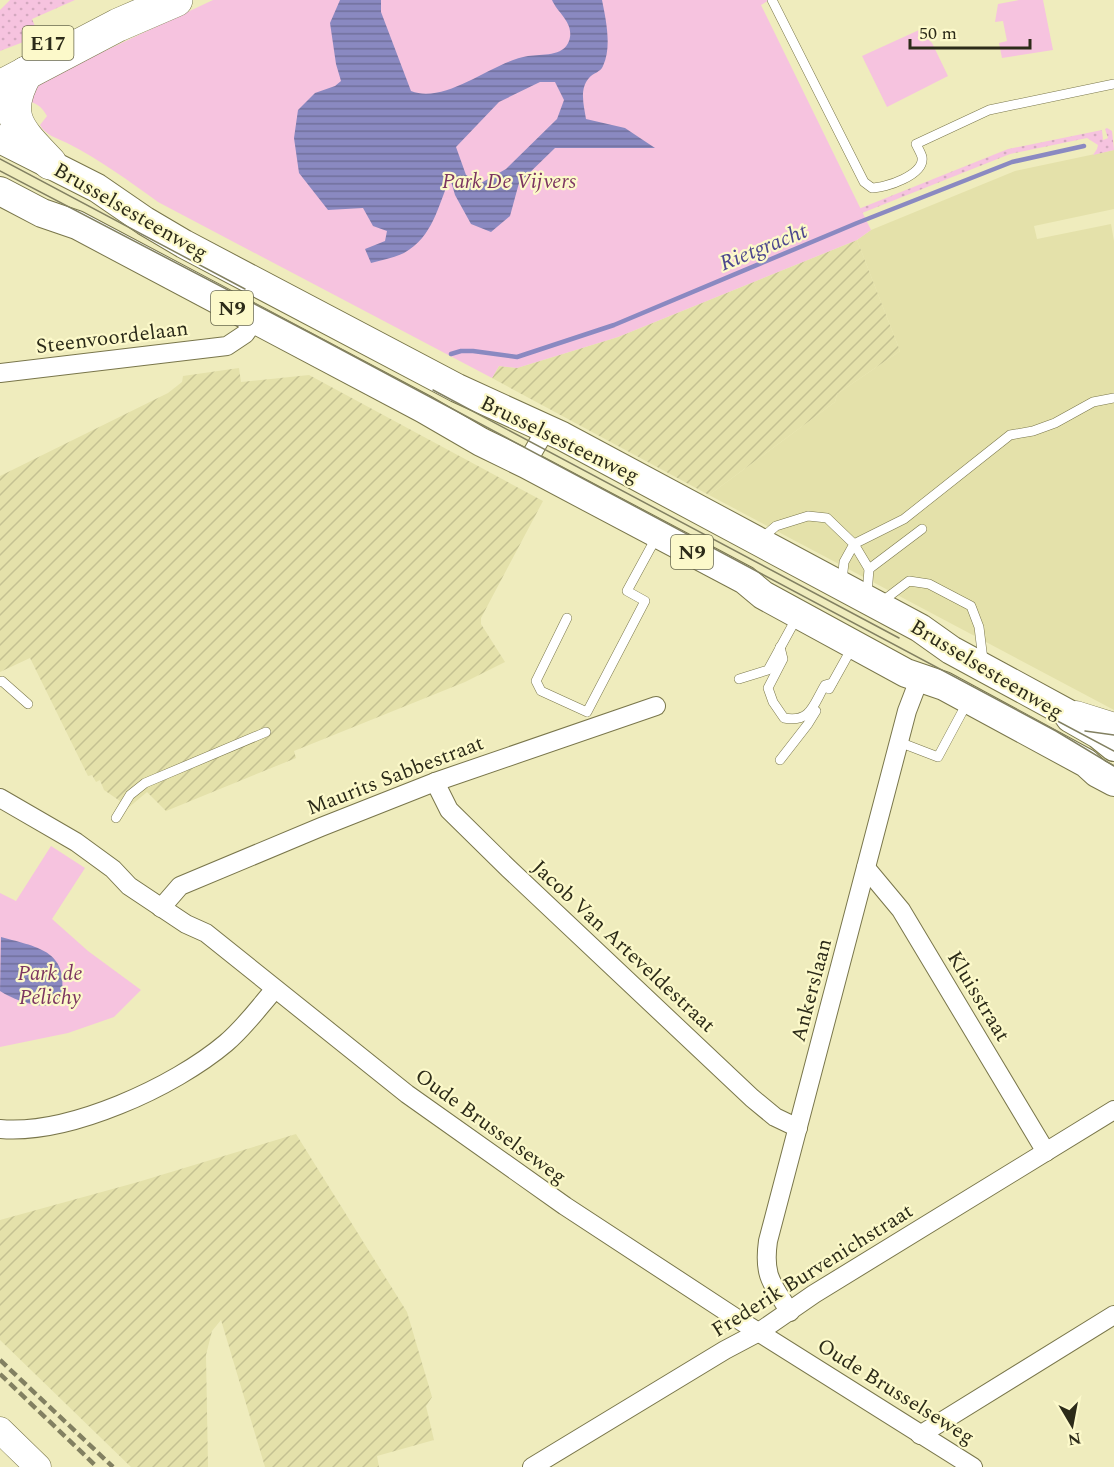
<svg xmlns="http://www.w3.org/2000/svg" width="1114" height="1467" viewBox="0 0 1114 1467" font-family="Spectral,serif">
<defs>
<pattern id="industrial-furrows" width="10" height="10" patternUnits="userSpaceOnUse" patternTransform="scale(1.5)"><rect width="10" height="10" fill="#e4e1aa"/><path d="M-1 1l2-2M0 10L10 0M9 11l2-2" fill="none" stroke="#c4c192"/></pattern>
<pattern id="grass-dots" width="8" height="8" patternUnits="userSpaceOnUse" patternTransform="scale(1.5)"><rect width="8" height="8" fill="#f6c3df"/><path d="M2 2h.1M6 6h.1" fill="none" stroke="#d3a8bf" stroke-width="1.8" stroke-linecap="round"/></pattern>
<pattern id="water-rules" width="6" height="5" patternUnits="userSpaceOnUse" patternTransform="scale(1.5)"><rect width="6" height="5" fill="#8a89c1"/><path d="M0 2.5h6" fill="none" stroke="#71709c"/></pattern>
</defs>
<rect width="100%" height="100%" fill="#efecbd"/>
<!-- built -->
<polygon fill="#e4e1aa" points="1114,150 1114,209 1034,226 1037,239 1111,224 1114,241 1114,710 709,495 835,402 837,394 900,351 857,240 871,230 1015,171"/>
<!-- industrial -->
<g fill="url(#industrial-furrows)">
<polygon points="857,240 900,351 837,394 835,402 709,495 492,378 499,366 517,368 618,337"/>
<polygon points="239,368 241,382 309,375 543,501 481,618 481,624 505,662 465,682 294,751 296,758 166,811 147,792 128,808 120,821 112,816 120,801 104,790 100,780 96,782 92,775 88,776 30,658 0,672 0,476 168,393 182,382 183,376"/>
<polygon points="296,1134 407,1312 432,1397 426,1406 434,1440 377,1456 379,1467 265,1467 221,1320 212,1331 206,1355 208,1467 131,1467 0,1340 0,1220 138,1182"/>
</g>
<!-- grass -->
<g fill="url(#grass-dots)">
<polygon points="10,0 75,0 32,19 39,36 0,51 0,10"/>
<polygon points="1107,128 1112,131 1114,150 1093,155 1097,149 1098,145 1087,138 1010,154 857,215 856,210 1008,149 1102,130 1103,140 1108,138 1105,129"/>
</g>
<!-- green -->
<g fill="#f6c3df">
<path d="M213,0H769L761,5L871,230L857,240L618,337L517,368L499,366L492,378L158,202C129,181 99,159 67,143C57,138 45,135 40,125L47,116C41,106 36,102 24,101L28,87Z"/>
<polygon points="1019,0 1043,0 1053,50 1002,58 999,43 1007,41 1003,21 995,22 998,4"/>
<polygon points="919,30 932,43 948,76 887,107 862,56"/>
<polygon points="51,846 85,868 52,919 88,951 141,990 114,1017 68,1033 0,1047 0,893 16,901"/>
</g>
<!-- water -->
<g fill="url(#water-rules)" fill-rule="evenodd">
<path d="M340,0H381V12L411,91C446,105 493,61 528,56C542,54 563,57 569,41C575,23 558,14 552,0H602C606,20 612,47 603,66C601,72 593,73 589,78C579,89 584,106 586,119L625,128L655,148H555L519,183L510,216L491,232L471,224L455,195L450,178C438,206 433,237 404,253C394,258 382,260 371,263L365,249L385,241L387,231L373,226L363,208L328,210L299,173L294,138L298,110L315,93L335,86L341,81L336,64L330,23ZM540,82H555L564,100L557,119L506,169L481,183L466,175L456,147L499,102Z"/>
<path d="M1,937C41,948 70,951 61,1001C45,1012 16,1001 0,991Z"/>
</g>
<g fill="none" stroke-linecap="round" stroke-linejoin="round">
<!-- stream -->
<polyline stroke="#8a89c1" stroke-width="4.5" points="451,354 461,351 473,351 517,357 614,325 857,223 1012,162 1084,146"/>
<defs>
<g id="lane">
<path d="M772,0L864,182L872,188C885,188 925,175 922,157C921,153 918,148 916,144L989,110L1114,84"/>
<polyline points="762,538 776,526 808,516 827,518 854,544 844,562 842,581"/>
<polyline points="869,569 922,529"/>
<polyline points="867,594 869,569 854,544 904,519 1010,435 1033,431 1055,423 1093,402 1114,398"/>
<polyline points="880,603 909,581 929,584 971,606 979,627 983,660"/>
<polyline points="567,618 536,681 541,691 587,712 645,601 627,591 657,536"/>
<path d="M780,647L783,659L768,688L773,702L784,718C811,723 813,705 825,685L832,683"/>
<polyline points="739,679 768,670 797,617"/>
<polyline points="0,682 2,681 28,704"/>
<polyline points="829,689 853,646"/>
<polyline points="899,742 938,757 967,703"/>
<polyline points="780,760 808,724 816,711"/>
<polyline points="116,818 130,795 145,783 266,732"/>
</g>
<g id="street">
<polyline points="0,373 227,346 245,334 255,320"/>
<polyline points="526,464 546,429"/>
<polyline points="435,782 449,810 509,869 752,1098 775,1117 798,1128"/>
<polyline points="0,798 76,842 113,869 129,886 186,924 206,933 407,1094 565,1206 736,1318 973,1467"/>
<polyline points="866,868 901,910 1046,1152"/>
<polyline points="161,908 180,886 321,827 435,782 656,706"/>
<path d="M0,1129C69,1135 174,1087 226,1043C245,1027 259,1007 275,989"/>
<path d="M790,1312C772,1284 763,1276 768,1241L907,711L920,677"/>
<polyline points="920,1435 1114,1315"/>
<polyline points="532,1467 725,1350 759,1332 814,1294 1114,1110"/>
</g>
<g id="secondary">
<polyline points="1076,714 1114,726"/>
<polyline points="0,1430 38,1467"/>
</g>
<g id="primary">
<polyline points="0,139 97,188 145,221 184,244 457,388 562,436 920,628 951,650 1067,713 1070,718 1098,734 1114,747"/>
<polyline points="0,191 42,213 77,225 424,409 481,442 526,464 745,580 763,595 906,673 944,686 1086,763 1097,773 1114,782"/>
</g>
<g id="highway">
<path d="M26,73C1,117 20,131 50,163"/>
<polyline points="0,87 118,25 176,0"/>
</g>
</defs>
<!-- lane casing -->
<use href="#lane" stroke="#79764b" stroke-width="10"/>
<!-- street casing -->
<use href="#street" stroke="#79764b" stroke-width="20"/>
<!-- secondary casing -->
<use href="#secondary" stroke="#79764b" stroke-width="27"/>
<!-- primary casing -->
<use href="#primary" stroke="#79764b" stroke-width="30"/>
<!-- highway casing -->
<use href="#highway" stroke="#79764b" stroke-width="34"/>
<!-- lane -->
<use href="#lane" stroke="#fff" stroke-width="9"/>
<!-- street -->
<use href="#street" stroke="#fff" stroke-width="18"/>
<!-- secondary -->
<use href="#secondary" stroke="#fff" stroke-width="26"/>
<!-- primary -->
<use href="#primary" stroke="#fff" stroke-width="28"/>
<!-- highway -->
<use href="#highway" stroke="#fff" stroke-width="33"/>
<!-- tram -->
<g stroke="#828061" stroke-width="1.5">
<polyline points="0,159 245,289"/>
<polyline points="0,171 314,335 1056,731 1114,766"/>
<polyline points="433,390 899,638"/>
<polyline points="1048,716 1114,751"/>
<polyline points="1085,731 1114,735"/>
</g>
<!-- rail -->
<g stroke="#828061" stroke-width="4.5" stroke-dasharray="9 4.5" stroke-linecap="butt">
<polyline points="0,1360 113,1467"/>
<polyline points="0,1374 97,1467"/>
</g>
</g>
<g text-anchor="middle" stroke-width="4.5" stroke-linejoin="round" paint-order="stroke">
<!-- shield labels -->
<g fill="#fcf9ca" stroke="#6a694e" stroke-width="1.5">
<rect x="22.5" y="26" width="51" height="34" rx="4.5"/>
<rect x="211" y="291" width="42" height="34" rx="4.5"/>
<rect x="671" y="535" width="42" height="34" rx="4.5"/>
</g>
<g font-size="20" font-weight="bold" fill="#2c2b19">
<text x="48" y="50">E17</text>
<text x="232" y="315">N9</text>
<text x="692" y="559">N9</text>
</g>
<!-- park labels -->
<g font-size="21" font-style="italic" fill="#7c3561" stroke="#fcf9ca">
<text x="509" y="188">Park De Vijvers</text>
<text x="50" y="980">Park de<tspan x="50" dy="24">Pélichy</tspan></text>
</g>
<!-- street labels -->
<g font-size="21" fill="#2c2b19" stroke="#fcf9ca">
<text transform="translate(131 211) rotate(30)" y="7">Brusselsesteenweg</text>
<text transform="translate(112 337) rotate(-7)" y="7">Steenvoordelaan</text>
<text transform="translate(560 439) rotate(26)" y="7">Brusselsesteenweg</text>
<text transform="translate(987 669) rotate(31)" y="7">Brusselsesteenweg</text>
<text transform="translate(395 775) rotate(-21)" y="7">Maurits Sabbestraat</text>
<text transform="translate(624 946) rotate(43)" y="7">Jacob Van Arteveldestraat</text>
<text transform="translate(811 990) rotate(-75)" y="7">Ankerslaan</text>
<text transform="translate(979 996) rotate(59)" y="7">Kluisstraat</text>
<text transform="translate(491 1126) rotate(36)" y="7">Oude Brusselseweg</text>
<text transform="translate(812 1270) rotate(-32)" y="7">Frederik Burvenichstraat</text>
<text transform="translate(896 1391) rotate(32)" y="7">Oude Brusselseweg</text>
</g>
<!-- water labels -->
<g font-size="22" font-style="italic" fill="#4d478e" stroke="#fcf9ca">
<text transform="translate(763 246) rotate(-22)" y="8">Rietgracht</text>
</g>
</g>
<!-- north arrow -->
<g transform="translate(1072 1425) rotate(170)" stroke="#fcf9ca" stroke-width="4.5" paint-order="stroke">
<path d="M0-4.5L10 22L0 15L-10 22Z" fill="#2c2b19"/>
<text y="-9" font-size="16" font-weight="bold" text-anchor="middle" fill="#2c2b19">N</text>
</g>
<!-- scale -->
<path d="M910 39v9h120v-9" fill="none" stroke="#2c2b19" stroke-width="3"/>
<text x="919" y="39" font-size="18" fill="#2c2b19" stroke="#fcf9ca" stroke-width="4.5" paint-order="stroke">50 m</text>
</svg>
